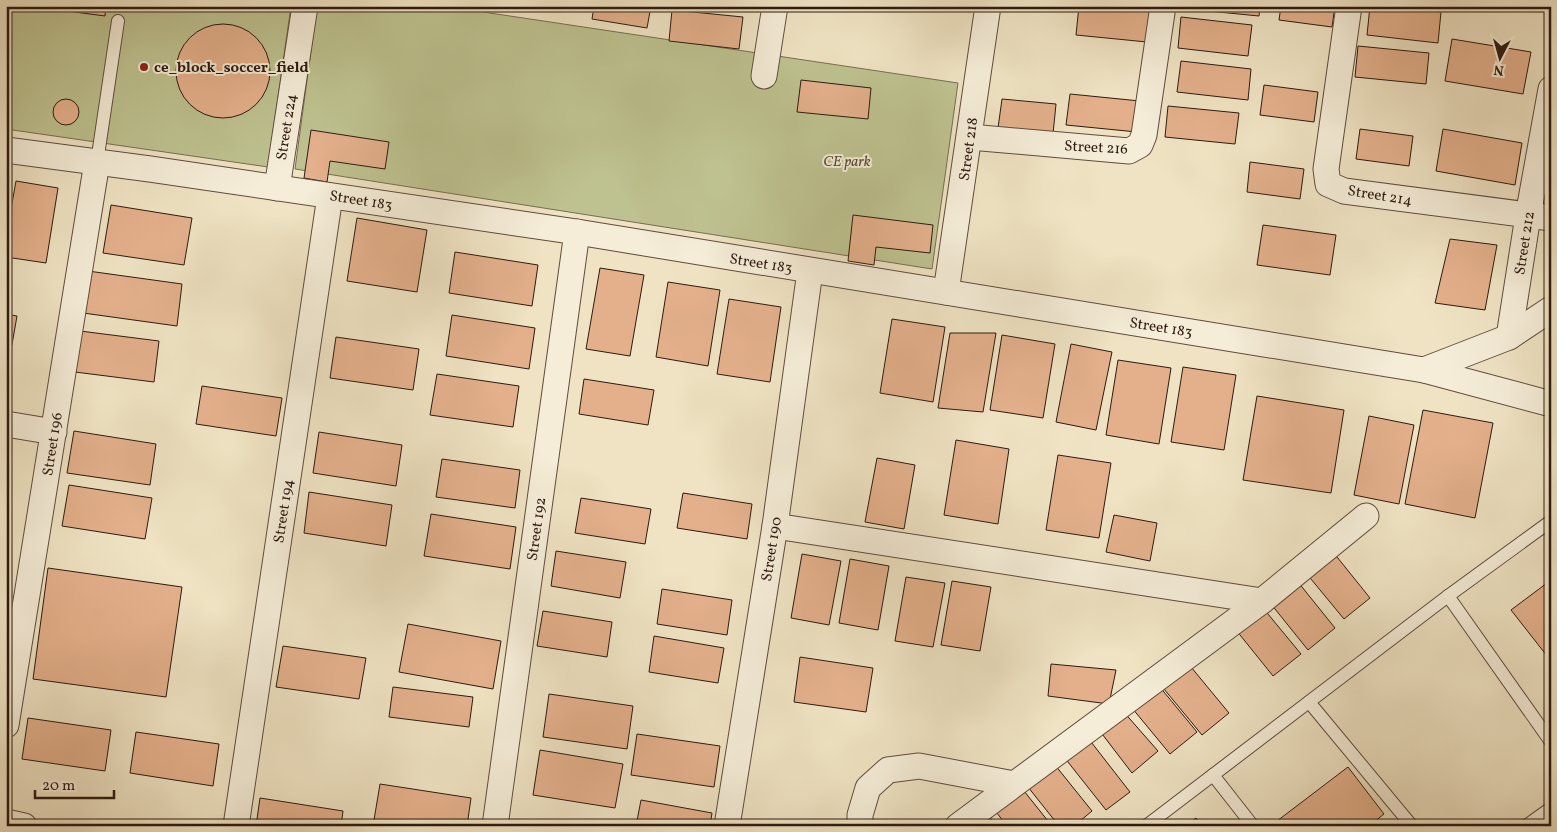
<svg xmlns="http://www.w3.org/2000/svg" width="1557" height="832" viewBox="0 0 1557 832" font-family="Vollkorn,serif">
<rect width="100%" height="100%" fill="#efe3c3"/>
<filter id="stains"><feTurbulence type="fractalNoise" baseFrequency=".004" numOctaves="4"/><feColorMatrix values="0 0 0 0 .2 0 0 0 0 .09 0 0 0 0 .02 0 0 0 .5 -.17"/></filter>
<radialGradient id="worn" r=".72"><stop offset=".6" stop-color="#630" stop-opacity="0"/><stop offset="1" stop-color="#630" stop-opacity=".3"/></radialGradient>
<!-- green -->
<g fill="#bec290" stroke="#766e50">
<polygon points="6,6 291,6 268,167 6,129"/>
<polygon points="317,6 443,6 958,83 932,269 295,169"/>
</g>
<!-- building -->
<g fill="#e3b08b" stroke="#2d1a11">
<polygon points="68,6 106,6 105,16 67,11"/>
<polygon points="594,6 651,6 647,28 592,19"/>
<polygon points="1079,6 1107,6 1150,11 1147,42 1076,35"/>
<polygon points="1189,6 1260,6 1259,16 1188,9"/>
<polygon points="1281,6 1335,6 1332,27 1279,20"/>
<polygon points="1370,6 1390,6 1441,12 1438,43 1367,35"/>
<polygon points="672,10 743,17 739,49 669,41"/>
<polygon points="1181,17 1252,25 1248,56 1178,48"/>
<circle cx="223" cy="71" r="47"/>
<polygon points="1452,39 1531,52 1523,94 1445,81"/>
<polygon points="1358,46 1429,53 1426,84 1355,77"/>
<polygon points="1181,61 1251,69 1248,100 1177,92"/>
<polygon points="801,80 871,88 868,119 797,112"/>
<polygon points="1264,85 1318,92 1314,122 1260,115"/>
<polygon points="1070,94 1140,101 1137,132 1066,125"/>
<polygon points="1002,99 1056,104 1053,134 998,128"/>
<circle cx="66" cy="112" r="13"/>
<polygon points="1168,106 1239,113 1235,144 1165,137"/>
<polygon points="1360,129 1413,136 1409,166 1356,159"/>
<polygon points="1443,129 1522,143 1515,185 1436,171"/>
<polygon points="311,130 389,142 385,169 330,161 327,182 304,178"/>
<polygon points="1250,162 1304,169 1300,199 1247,192"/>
<polygon points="16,181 58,188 46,263 6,257 6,237"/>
<polygon points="111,205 192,218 184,265 103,253"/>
<polygon points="853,215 933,225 930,253 876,247 874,265 848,261"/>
<polygon points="357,218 427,230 417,292 347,281"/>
<polygon points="1263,225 1336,235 1330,275 1257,265"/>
<polygon points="1450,239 1497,245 1485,310 1435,303"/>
<polygon points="455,252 538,265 532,306 449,293"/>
<polygon points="600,268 644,275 630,356 586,349"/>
<polygon points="88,271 182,284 177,326 83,313"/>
<polygon points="668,282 720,290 708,366 656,357"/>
<polygon points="729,299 781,307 770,382 717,374"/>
<polygon points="6,314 17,316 6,379"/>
<polygon points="452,315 535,328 529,369 446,356"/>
<polygon points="892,319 945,327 933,402 880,393"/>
<polygon points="80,331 159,341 154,382 75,372"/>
<polygon points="950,333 996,333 983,412 938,408"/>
<polygon points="1002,335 1055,344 1043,418 990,410"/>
<polygon points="336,337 419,349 413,390 330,378"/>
<polygon points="1071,344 1112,352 1096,430 1056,422"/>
<polygon points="1118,360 1171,368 1159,444 1106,435"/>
<polygon points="1183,367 1236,375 1224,450 1171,442"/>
<polygon points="437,374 519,386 513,427 430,415"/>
<polygon points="584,379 654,390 648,425 579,414"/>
<polygon points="202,386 282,398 276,436 196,424"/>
<polygon points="1257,396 1344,410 1331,493 1243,480"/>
<polygon points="1423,410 1493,423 1475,518 1405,504"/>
<polygon points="1369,416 1414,425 1399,504 1354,495"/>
<polygon points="74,431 156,444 150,485 67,473"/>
<polygon points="319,432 402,445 396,486 313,473"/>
<polygon points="956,440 1009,449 998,524 944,515"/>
<polygon points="1058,455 1111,463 1099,538 1046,530"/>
<polygon points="877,458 915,465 904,529 865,522"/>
<polygon points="442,459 520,470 515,508 436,497"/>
<polygon points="69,485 152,498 145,539 62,526"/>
<polygon points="309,492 392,505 386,546 304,533"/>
<polygon points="683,493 752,504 747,539 677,528"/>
<polygon points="581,498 651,509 645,544 575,533"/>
<polygon points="431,514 516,527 510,569 424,556"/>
<polygon points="1114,515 1157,523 1150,561 1106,552"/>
<polygon points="556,551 626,562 620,598 551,586"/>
<polygon points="1333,552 1370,598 1344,619 1306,573"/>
<polygon points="802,554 841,561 829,625 791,618"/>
<polygon points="850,559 889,566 878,630 839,623"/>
<polygon points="48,568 182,587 166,697 33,679"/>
<polygon points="906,577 945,583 933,647 895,641"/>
<polygon points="1551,580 1551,661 1511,610"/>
<polygon points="952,581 991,587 980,651 941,645"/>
<polygon points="1298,582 1335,628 1308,650 1271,604"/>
<polygon points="662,589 732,600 727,635 657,624"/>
<polygon points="1263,608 1301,654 1273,676 1236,630"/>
<polygon points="543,611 612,622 607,657 537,646"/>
<polygon points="408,624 501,641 493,689 399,672"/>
<polygon points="654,636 724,648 718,683 649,672"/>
<polygon points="283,646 366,658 359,699 276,687"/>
<polygon points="800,657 873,668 866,712 794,702"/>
<polygon points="1051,664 1116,670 1109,704 1048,696"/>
<polygon points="1191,667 1229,713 1202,735 1164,689"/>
<polygon points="1159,686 1197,732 1170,754 1132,708"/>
<polygon points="393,687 473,697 469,727 389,717"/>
<polygon points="549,694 633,706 627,749 543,737"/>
<polygon points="1122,710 1158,751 1132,773 1099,730"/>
<polygon points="28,718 111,730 105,771 22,759"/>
<polygon points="136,732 219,744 213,786 130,773"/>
<polygon points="637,734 720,746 714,787 631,775"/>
<polygon points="1088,738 1130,792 1106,810 1064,757"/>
<polygon points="540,750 623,764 615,808 533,795"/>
<polygon points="1055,765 1092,811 1074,826 1059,826 1028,787"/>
<polygon points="1348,767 1384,814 1369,826 1280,826 1277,821"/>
<polygon points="380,784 471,798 467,826 373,826"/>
<polygon points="1020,786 1052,826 1007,826 993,808"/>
<polygon points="260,798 343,811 341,826 256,826"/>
<polygon points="641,800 712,813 710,826 636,826"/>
<polygon points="987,814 997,826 972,826"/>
<polygon points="1196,818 1202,826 1185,826"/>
</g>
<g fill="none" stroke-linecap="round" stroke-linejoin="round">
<defs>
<g id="lane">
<polyline points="97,162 118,21"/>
<polyline points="1448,596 1551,742"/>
<polyline points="1309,702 1412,826"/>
<polyline points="1213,775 1253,826"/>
<polyline points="1146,826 1448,596 1551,521"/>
<polyline points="1526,826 1551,808"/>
</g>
<g id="street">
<polyline points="1349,6 1326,169 1328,184 1344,191 1551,218"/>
<polyline points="764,76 775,6"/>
<polyline points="970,137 1129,151 1140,145 1144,135 1163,6"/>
<polyline points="6,150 150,169 577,232 1424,370 1509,337 1551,309"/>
<polyline points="277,188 305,6"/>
<polyline points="946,292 988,6"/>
<polyline points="1509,337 1528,216 1551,89"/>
<polyline points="1424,370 1551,404"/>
<polyline points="6,424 54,432"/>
<polyline points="775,526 1262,601"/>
<polyline points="6,725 97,162"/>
<polyline points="6,822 24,826"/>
<polyline points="236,826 330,196"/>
<polyline points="495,826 577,232"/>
<polyline points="727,826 775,526 810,271"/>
<polyline points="860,826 860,815 868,788 888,770 919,766 1014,784"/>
<polyline points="958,826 1262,601 1366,516"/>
</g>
</defs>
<!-- lane casing -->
<use href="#lane" stroke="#5e4c3e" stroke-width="14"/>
<!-- street casing -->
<use href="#street" stroke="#5e4c3e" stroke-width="27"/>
<!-- lane -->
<use href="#lane" stroke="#f5edd8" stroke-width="12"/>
<!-- street -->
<use href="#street" stroke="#f5edd8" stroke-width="25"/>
</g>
<!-- markers -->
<circle fill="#8f2418" stroke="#f5edd8" stroke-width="2" cx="144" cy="67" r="5"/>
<g text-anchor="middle" stroke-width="4" stroke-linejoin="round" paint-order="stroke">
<!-- poi labels -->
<g font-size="15" font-weight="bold" fill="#2d1a11" stroke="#f5edd8" text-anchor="start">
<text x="154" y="72">ce_block_soccer_field</text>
</g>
<!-- street labels -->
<g font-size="15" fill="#2d1a11" stroke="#f5edd8">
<text transform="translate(286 127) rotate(-81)" y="5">Street 224</text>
<text transform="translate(1096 147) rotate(3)" y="5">Street 216</text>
<text transform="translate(968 149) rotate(-82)" y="5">Street 218</text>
<text transform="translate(1380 195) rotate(9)" y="5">Street 214</text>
<text transform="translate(361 200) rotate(9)" y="5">Street 183</text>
<text transform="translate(1524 243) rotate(-81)" y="5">Street 212</text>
<text transform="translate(761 263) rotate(9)" y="5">Street 183</text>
<text transform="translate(1161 327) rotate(9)" y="5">Street 183</text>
<text transform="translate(52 444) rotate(-81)" y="5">Street 196</text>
<text transform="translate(283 511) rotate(-81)" y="5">Street 194</text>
<text transform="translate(536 529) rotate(-82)" y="5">Street 192</text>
<text transform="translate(771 549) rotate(-81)" y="5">Street 190</text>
</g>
<!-- park labels -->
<g font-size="15" font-style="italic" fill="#584c37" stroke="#f5edd8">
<text x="847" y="166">CE park</text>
</g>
</g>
<!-- margin -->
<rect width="1557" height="832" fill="none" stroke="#efe3c3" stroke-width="25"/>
<rect x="8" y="8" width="1542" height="817" fill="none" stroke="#2d1a11" stroke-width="2.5"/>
<rect x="12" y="12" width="1532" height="807" fill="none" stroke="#2d1a11"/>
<!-- north arrow -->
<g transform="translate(1500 58) rotate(186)" stroke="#f5edd8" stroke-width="4" paint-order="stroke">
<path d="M0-4L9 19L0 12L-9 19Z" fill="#2d1a11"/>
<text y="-8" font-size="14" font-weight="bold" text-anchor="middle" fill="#2d1a11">N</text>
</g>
<!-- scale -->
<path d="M35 790v8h79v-8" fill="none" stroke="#2d1a11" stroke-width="2.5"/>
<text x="42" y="790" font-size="15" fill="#2d1a11" stroke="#f5edd8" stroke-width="4" paint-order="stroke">20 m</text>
<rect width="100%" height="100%" filter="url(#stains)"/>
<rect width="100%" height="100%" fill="url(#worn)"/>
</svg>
